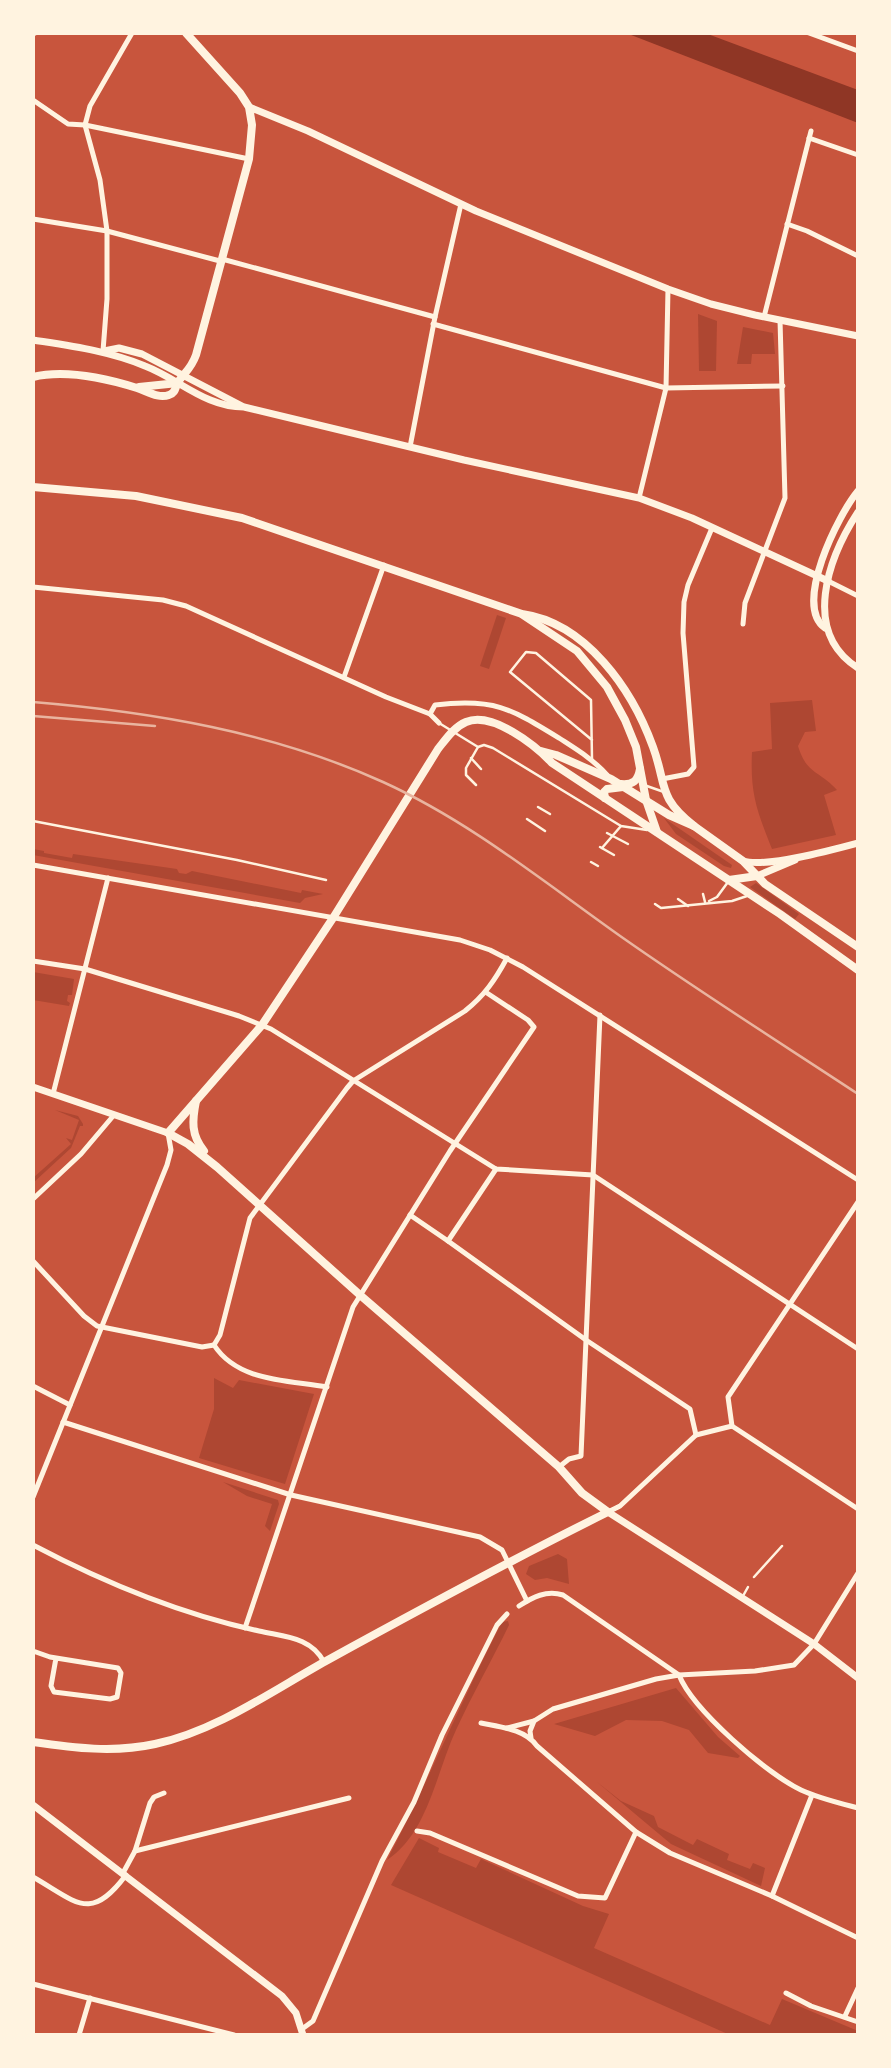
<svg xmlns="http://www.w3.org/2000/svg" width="891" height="2068" viewBox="0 0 891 2068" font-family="Helvetica,sans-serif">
<rect width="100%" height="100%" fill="#c8553d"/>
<!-- green -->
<g fill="#ae4732">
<polygon points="698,314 717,321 716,371 699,371"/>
<polygon points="743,327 773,333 775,354 752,354 751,364 737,364"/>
<polygon points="497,615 506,618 489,669 480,666"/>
<path d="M812,700L816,731L805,732L798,746C807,775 819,770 837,790L824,795L836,835L772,849C757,811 750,794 752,752L772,749L770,703Z"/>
<polygon points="664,818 732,865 731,868 724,866 676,834"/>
<polygon points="33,849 44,851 44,853 72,858 73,854 177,869 179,873 186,874 192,871 301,893 302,890 323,894 305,898 300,903 33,855"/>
<polygon points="756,883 799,914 795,919 750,887"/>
<polygon points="33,972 74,979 72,995 68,995 67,1001 70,1003 69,1006 33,1000"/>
<polygon points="55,1110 78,1116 83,1124 83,1126 80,1126 71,1148 33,1183 33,1178 71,1144 66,1138 72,1140 79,1120"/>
<polygon points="214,1378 233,1388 239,1380 314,1394 285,1484 199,1458 214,1409"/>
<polygon points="223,1482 278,1500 279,1504 270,1531 265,1526 272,1504 247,1496"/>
<polygon points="558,1554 567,1559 569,1584 547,1578 535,1580 526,1574 529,1566"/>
<path d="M508,1621L509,1625C492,1660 472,1695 456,1730C436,1773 428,1833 387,1860C428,1782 461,1701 502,1622Z"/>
<polygon points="676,1688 718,1737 740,1756 738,1758 708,1753 689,1730 662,1721 626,1720 595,1736 554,1724"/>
<polygon points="597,1782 621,1801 654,1816 658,1827 693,1845 697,1839 729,1854 727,1860 750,1869 753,1863 765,1868 761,1886 671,1844"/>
<polygon points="419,1838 439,1848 438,1852 476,1868 481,1859 583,1906 609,1914 594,1948 770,2025 782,1999 858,2031 858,2035 730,2035 391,1885"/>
</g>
<!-- water -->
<polygon fill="#8f3625" points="626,33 705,33 858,90 858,123"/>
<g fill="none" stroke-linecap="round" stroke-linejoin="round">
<!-- service -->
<g stroke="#fff3e0" stroke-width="2.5">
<polyline points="439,723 478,747 484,745 493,748 621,826 647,830"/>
<polyline points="592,740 510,672 526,652 536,653 591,700 592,759"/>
<polyline points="471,758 481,769"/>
<polyline points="476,785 466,775 466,768 478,747"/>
<polyline points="644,785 664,792"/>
<polyline points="538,807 550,814"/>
<polyline points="527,819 545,831"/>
<polyline points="33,821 237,860 326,880"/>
<polyline points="607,833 628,844"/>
<polyline points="600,847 614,855"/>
<polyline points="602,848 621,826"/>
<polyline points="591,862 598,866"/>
<polyline points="703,894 705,902"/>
<polyline points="678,899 688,906"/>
<polyline points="709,901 717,897 728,882"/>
<polyline points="655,904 661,908 732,901 747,896"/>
<polyline points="754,1577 782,1546"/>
<polyline points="743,1596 748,1587"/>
</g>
<!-- minor -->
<g stroke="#fff3e0" stroke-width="5">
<polyline points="809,33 858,51"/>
<polyline points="33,34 35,33"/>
<polyline points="33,100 68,124 85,125 249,159"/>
<polyline points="809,138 858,155"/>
<polyline points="33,219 107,231 220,261"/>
<polyline points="787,224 807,231 858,256"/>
<polyline points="222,259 435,317"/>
<polyline points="764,317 811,131"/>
<polyline points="433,324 666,388 783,386"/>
<polyline points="103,351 107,299 107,231 100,180 85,125 90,106 132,33"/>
<polyline points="410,447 435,317 461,204"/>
<polyline points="639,498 666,388 668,289"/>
<polyline points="828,581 858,596"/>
<polyline points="33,587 163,600 186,606 386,697 430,714 439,723"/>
<polyline points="743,624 745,603 785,498 780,320"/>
<polyline points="344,677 384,565"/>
<path d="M430,714L435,705C494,698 510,708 559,738C576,749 593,759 607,775"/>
<polyline points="662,779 688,774 694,767 683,633 684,602 688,585 712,528"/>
<polyline points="33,865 460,940 490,950 523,967 858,1180"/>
<polyline points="33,961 85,969 239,1016 271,1029 496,1169 593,1175 858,1349"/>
<polyline points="53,1094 108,878"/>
<polyline points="33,1199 81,1154 114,1115"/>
<polyline points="410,1215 448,1241 586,1340 690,1409 696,1435"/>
<polyline points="448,1241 496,1169"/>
<polyline points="33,1261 84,1316 97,1326 202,1347 214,1345"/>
<path d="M214,1345L220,1335L250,1218L347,1088L353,1081L465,1011C485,995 495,980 507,958"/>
<path d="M214,1345C238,1382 288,1380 327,1387"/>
<polyline points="33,1386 70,1405"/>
<polyline points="63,1422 291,1495 480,1537 502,1550 527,1601"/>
<polyline points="732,1426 728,1397 858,1202"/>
<polyline points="732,1426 858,1509"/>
<polyline points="559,1467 569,1459 581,1456 600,1015"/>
<polyline points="33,1497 167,1165 171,1150 168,1133"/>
<polyline points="608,1512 620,1506 696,1435 732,1426"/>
<path d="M33,1545C105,1583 180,1614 259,1631C285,1637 311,1637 324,1662"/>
<path d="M519,1606C533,1597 546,1590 563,1595L679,1675C693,1710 766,1773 801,1790C818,1798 839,1803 858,1808"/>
<polyline points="245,1628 353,1307 450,1151 534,1027 528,1020 487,993"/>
<polyline points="33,1651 50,1657 118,1668 121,1673 117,1697 110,1699 54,1692 51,1686 56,1658"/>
<path d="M481,1723C500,1727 525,1729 537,1746L636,1832L670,1853L772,1896L858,1938"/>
<polyline points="507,1728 534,1721"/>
<polyline points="531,1738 530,1731 534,1721 553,1709 656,1679 679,1675 755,1671 794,1665 814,1644 858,1573"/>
<polyline points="417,1831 430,1833 578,1896 605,1898 636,1832"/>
<polyline points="135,1851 150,1803 154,1797 164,1793"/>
<polyline points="123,1873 135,1851 349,1798"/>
<path d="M33,1877C77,1902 90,1923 126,1875"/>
<polyline points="772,1896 812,1795"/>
<polyline points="33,1984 234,2035"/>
<polyline points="786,1993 811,2006 858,2022"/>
<polyline points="845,2016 858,1988"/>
<polyline points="302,2029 313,2021 382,1861 414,1802 442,1735 497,1625 507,1614"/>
<polyline points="79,2035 90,1998"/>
</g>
<!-- secondary -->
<g stroke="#fff3e0" stroke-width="7">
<polyline points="249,107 308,131 476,211 668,289 711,304 755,315 858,336"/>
<path d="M33,340C71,346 109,351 145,366C179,379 205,407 244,407L464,460L639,498L692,518L828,581"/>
<polyline points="104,351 119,348 142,354 242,406"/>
<path d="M858,512C828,558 801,632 858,668"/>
<path d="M825,628C793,605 838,515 858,491"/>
<path d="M743,861C766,868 832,850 858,843"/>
<polyline points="757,876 795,860"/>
<polyline points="33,1087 168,1133"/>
<polyline points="608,1512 814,1644 858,1678"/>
<polyline points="33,1805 282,1996 296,2013 303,2035"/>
</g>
<!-- primary -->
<g stroke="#fff3e0" stroke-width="8">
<path d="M33,377C66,369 105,378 137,388C147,391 158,399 169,395C176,393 175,387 178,382C185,372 191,369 196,355L249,159L252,125L249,107L240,93L186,33"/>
<polyline points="139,387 178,383"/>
<path d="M33,487L136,496L242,518L522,614C586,623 632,689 653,747C667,785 657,797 694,826"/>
<polyline points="523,615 577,651 607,687 625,720 636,747 646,800 657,832"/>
<polyline points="541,751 556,755 611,779 669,815 694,826 743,861 765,884 858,947"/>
<path d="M621,784C633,785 638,781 640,769"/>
<polyline points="605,798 604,792 607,789 623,787"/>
<polyline points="729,880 757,876"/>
<path d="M196,1101C192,1121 191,1135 204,1151"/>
<path d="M33,1742C74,1748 114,1753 155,1744C216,1731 272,1691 326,1661C419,1610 513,1559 608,1512L582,1493L559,1467L360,1295L217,1167L188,1144L168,1133L262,1025L333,918L438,749C446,739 454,727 466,722C492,711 535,745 552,763L780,914L858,970"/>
</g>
<!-- rail -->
<g stroke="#e9b49f" stroke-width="2.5">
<path d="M33,702C153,712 273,732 383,782C471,822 545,883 623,938C700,992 779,1042 858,1094"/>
<polyline points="33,716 155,726"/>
</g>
</g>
<!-- border -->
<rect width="891" height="2068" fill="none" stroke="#fff3e0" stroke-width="70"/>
</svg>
